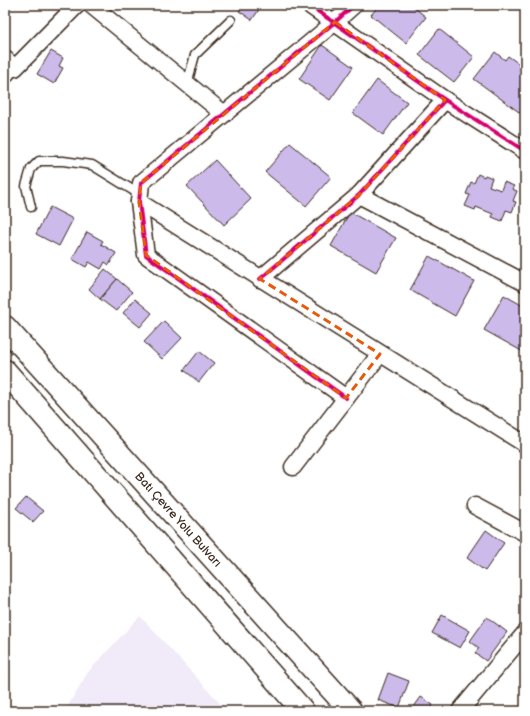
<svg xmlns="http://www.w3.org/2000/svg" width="530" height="716" viewBox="0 0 530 716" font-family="'Balsamiq Sans',sans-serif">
<rect width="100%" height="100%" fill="#fff"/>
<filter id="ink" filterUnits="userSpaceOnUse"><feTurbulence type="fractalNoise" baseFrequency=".025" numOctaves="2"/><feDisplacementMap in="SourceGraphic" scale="8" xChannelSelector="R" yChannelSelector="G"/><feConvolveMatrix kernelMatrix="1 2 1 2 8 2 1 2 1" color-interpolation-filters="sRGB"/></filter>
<g filter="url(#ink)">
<!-- built -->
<polygon fill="#f0eaf9" points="140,616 227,711 65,711 88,672"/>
<!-- building -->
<g fill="#ccbaeb" stroke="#3b2a1e">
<polygon points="243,5 262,5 252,20 239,11"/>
<polygon points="379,5 411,5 426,17 406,43 371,15"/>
<polygon points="439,29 474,57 454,82 419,55"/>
<polygon points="322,45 353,67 330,100 299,79"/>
<polygon points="51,51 63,58 59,66 63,68 54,84 37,74"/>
<polygon points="495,52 505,60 508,56 525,68 525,111 523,115 474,79"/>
<polygon points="377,80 407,102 383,135 353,113"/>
<polygon points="290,143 331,177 306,206 265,172"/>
<polygon points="215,160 251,199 224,225 187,186"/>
<polygon points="478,174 484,177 485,175 492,178 489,186 501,190 504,182 514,186 512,189 517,191 513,201 516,202 512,212 506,210 502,221 492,217 493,214 476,207 475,210 465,206 470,195 466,194 471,182 474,183"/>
<polygon points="50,207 73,219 59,246 36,234"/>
<polygon points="350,212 396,238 376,272 331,246"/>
<polygon points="87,232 103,241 101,244 116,253 109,265 105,262 101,269 89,262 86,267 72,259"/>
<polygon points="429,256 474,281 455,316 410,290"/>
<polygon points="105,269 117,279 100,299 89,289"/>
<polygon points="117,279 132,292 116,311 100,299"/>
<polygon points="504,295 525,307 525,353 484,330"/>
<polygon points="135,299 152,313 140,327 123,313"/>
<polygon points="164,321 182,338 162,359 144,342"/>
<polygon points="199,351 214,363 199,382 184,370"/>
<polygon points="26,497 43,511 33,522 16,508"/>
<polygon points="486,530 504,543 485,571 467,558"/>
<polygon points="442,615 470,631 460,648 432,633"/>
<polygon points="487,617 507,632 486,661 475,653 479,648 470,641"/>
<polygon points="388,673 409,681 399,708 378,700"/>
<polygon points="421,697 433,705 429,711 411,711"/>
</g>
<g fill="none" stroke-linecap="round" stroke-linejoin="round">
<defs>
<g id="lane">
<polyline points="5,82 15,68"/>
<polyline points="187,84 195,55 231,20"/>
<polyline points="31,207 26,186 31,169 39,161 63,161 92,165 139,194"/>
</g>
<g id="street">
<polyline points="91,5 224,114"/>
<polyline points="309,5 445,100 525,151"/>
<polyline points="5,59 15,68 77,5"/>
<polyline points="359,195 525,283"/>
<polyline points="139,202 525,444"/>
<polyline points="260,279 359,195 445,100"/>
<polyline points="346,398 146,255 139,202 141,183 335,22 354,5"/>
<polyline points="293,467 380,354"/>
<polyline points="475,506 525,533"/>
<polyline points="460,711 525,633"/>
</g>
<g id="highway">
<path id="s1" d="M5,327L351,711"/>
<polyline points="5,371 303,711"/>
</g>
</defs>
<!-- lane casing -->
<use href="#lane" stroke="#3b2a1e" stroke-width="11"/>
<!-- street casing -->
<use href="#street" stroke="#3b2a1e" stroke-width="19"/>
<!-- highway casing -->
<use href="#highway" stroke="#3b2a1e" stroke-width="25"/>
<!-- lane -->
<use href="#lane" stroke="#fff" stroke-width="8"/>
<!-- street -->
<use href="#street" stroke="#fff" stroke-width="16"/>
<!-- highway -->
<use href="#highway" stroke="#fff" stroke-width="22"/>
<defs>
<g id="cycleway">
<polyline points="309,5 445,100 525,151"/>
<polyline points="260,279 359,195 445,100"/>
<polyline points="346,398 146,255 139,202 141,183 335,22 354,5"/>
</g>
</defs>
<!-- cycleway casing -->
<use href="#cycleway" stroke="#fff" stroke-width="6"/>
<!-- cycleway -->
<use href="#cycleway" stroke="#d6006c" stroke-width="4"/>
</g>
</g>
<!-- marked area -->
<path fill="none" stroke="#e8590c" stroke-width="3" stroke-dasharray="8 5" stroke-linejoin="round" d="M335,22L445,100L359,195L260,279L380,354L346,398L146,255L139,202L141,183Z"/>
<g text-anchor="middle" stroke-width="3" stroke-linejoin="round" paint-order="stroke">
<!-- street labels -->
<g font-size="12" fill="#3b2a1e" stroke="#fff">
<text dy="4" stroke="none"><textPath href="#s1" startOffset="259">Batı Çevre Yolu Bulvarı</textPath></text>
</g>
</g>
<!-- margin -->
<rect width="530" height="716" fill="none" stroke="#fff" stroke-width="20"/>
<rect x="10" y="10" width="510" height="696" fill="none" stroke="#3b2a1e" stroke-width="1.5" filter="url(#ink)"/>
</svg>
